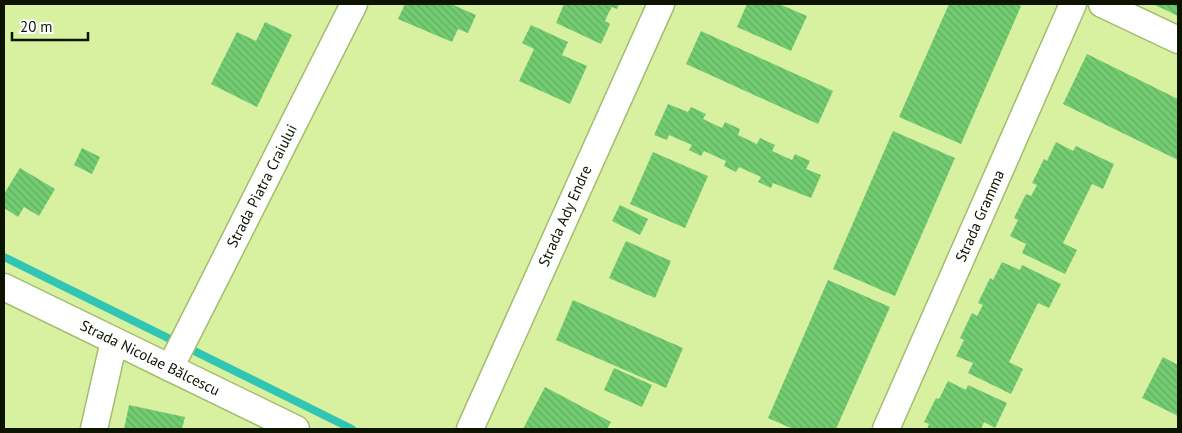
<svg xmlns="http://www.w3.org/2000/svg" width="1182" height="433" viewBox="0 0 1182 433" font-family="'PT Sans',sans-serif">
<defs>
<pattern id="building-back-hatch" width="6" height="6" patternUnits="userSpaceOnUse" patternTransform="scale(1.25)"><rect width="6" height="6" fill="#73cc71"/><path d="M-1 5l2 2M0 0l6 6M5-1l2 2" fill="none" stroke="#62ae60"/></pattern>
</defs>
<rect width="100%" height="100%" fill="#d7f1a1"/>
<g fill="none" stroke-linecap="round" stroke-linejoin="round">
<!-- stream -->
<polyline stroke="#31c5b4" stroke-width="8" points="4,257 352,429"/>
</g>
<!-- building -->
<g fill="url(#building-back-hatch)">
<polygon points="405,4 451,4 476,15 468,33 458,29 452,42 398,19"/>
<polygon points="564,4 619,4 617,9 612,7 608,14 605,21 610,24 601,44 556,23"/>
<polygon points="747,4 779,4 807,16 791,51 737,27"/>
<polygon points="949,4 1015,4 1021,6 961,144 899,117"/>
<polygon points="1153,4 1178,4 1178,16"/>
<polygon points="265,22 292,35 257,107 211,84 237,32 256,41"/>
<polygon points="531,25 568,42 562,55 587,66 570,104 519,81 534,49 522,43"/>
<polygon points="701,31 833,91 818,124 686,64"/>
<polygon points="1087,54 1178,99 1178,160 1063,104"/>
<polygon points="668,104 688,112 691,107 706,114 703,119 722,128 725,122 740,129 738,135 757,144 760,138 775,145 772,151 792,160 795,154 810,161 806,169 821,175 811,198 773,183 771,188 758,182 761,177 739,167 736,172 724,166 726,161 704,151 701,156 689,150 692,145 669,135 667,140 654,135"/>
<polygon points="893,131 955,158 895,296 833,269"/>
<polygon points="1056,142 1073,151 1076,146 1114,164 1103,189 1092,184 1063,243 1077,250 1065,274 1022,253 1026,244 1010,236 1018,220 1014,218 1026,194 1031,196 1037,185 1032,183 1044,159 1047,161"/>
<polygon points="82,148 100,157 92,174 74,165"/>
<polygon points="653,152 708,176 685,228 630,204"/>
<polygon points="20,168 55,189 39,216 24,207 18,217 4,208 4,194"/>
<polygon points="620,205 648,219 640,235 612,221"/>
<polygon points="626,241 671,261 655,298 609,278"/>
<polygon points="1002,262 1020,270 1022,265 1061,284 1049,308 1038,303 1009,362 1023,369 1011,394 968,373 973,363 956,356 964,340 960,338 972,313 977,316 983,305 978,303 990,278 993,280"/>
<polygon points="828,280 890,307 836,429 793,429 768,418"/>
<polygon points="573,300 683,348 666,388 556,340"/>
<polygon points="1163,357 1178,365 1178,416 1142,398"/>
<polygon points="614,368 652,385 642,407 604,390"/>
<polygon points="948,381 966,390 968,385 1007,403 995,428 984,422 981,429 927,429 929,424 924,422 936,398 939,399"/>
<polygon points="545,387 611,422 607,429 523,429"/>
<polygon points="129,405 185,417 182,429 124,429"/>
</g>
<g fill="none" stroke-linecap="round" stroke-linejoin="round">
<defs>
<g id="minor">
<polyline points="1102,4 1178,40"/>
<polyline points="4,287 296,429"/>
<polyline points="170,368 354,4"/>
<polyline points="94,429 114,341"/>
<polyline points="470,429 661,4"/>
<polyline points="886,429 1073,4"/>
</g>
</defs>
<!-- minor casing -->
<use href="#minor" stroke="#a3bc6e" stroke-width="29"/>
<!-- minor -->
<use href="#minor" stroke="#fff" stroke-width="26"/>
</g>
<g text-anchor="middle" stroke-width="4" stroke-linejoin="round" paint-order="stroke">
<!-- street labels -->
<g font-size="15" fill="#0c1400" stroke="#fff">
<text transform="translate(262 186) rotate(-63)" y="5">Strada Piatra Craiului</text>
<text transform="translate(565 216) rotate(-66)" y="5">Strada Ady Endre</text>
<text transform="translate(980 216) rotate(-66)" y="5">Strada Gramma</text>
<text transform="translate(150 358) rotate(26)" y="5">Strada Nicolae Bălcescu</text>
</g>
</g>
<!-- border -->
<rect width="1182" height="433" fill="none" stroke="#0c1400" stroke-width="10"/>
<!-- scale -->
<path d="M12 32v8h76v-8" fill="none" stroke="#0c1400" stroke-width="2.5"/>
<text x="20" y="32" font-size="15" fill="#0c1400" stroke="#ffffff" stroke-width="4" paint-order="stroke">20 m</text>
</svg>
